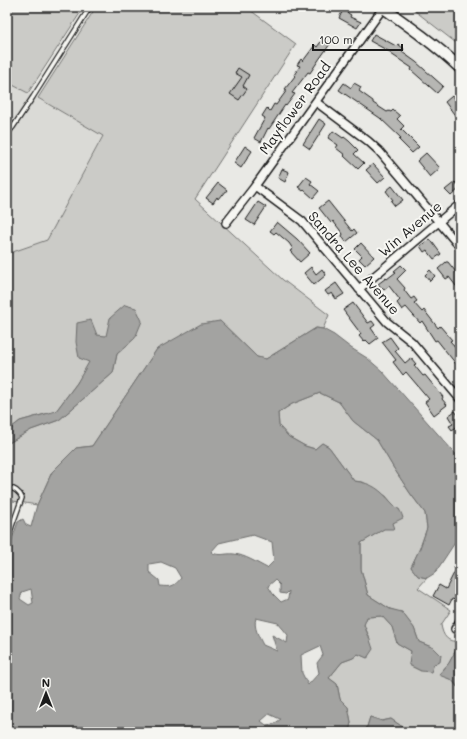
<svg xmlns="http://www.w3.org/2000/svg" width="467" height="739" viewBox="0 0 467 739" font-family="Mali,sans-serif">
<rect width="100%" height="100%" fill="#e9e9e5"/>
<filter id="ink" filterUnits="userSpaceOnUse"><feTurbulence type="fractalNoise" baseFrequency=".025" numOctaves="2"/><feDisplacementMap in="SourceGraphic" scale="8" xChannelSelector="R" yChannelSelector="G"/><feConvolveMatrix kernelMatrix="1 2 1 2 8 2 1 2 1" color-interpolation-filters="sRGB"/></filter>
<g filter="url(#ink)">
<!-- built -->
<polygon fill="#dadad6" points="7,82 38,98 103,135 47,240 7,254"/>
<!-- green -->
<g fill="#cbcbc7" stroke="#747472">
<polygon points="7,7 84,7 28,93 7,82"/>
<polygon points="96,7 138,7 143,10 145,7 246,7 296,44 195,199 283,280 329,315 323,329 316,328 266,359 257,357 220,321 157,349 92,446 76,448 52,472 37,505 7,500 7,444 31,430 59,420 113,373 117,354 135,338 106,337 97,335 90,362 77,383 56,411 20,421 7,431 7,254 47,240 103,136 38,98"/>
<polygon points="410,7 460,7 460,46"/>
<path d="M320,393L339,402L353,421L377,440L393,467L410,493L425,513L427,528L420,548L411,567L418,576L427,578L418,588L451,610L441,625C443,636 447,643 460,641V652L456,650L449,663L439,674L452,680L457,687H460V732H410L391,719L382,721L370,717L366,730L368,732H349L351,722L348,707L340,699L337,684L329,678L342,662L353,658L358,654L368,658L369,637L364,624L367,617L382,616L392,627L397,643L411,651L409,665L421,671L434,648L419,642L414,628L402,613L390,609L368,595L361,569V543L393,523L400,510L393,505L386,496L363,482L354,481L329,447L322,443L315,449L305,446L289,437L279,426L278,413L292,404Z"/>
</g>
<!-- water -->
<g fill="#a3a3a1" stroke="#6d6d6c" fill-rule="evenodd">
<polygon points="125,305 136,308 142,321 135,338 117,354 113,373 59,420 31,430 7,444 7,431 20,421 56,411 77,383 89,362 79,358 76,342 77,323 91,320 97,335 106,336 110,318"/>
<path d="M220,321L257,357L266,359L316,328L323,329L334,335L351,348L367,358L382,371L460,459V535L435,573L427,578L418,576L411,567L420,548L427,528L425,513L410,493L393,467L377,440L353,421L339,402L320,393L292,404L278,413L279,426L289,437L305,446L315,449L322,443L329,447L354,481C373,483 380,490 392,503C398,510 400,508 403,518L393,523L395,529H384L361,543V569L368,595L390,609L402,612L414,628L419,642L434,648L441,655L440,662L434,664L431,672L421,671L409,665L411,651L397,643L392,627L382,616L367,617L364,625L369,637L373,649L367,658L358,654L353,658L342,662L329,678L337,684L340,699L348,707L351,722L349,732H7V677L9,678L8,652L7,649V623L11,616L7,613V554L18,522L23,519L26,525L31,527L37,505L52,472L76,448L92,446L157,349L201,324ZM253,535L272,542L274,561L267,568C257,563 245,555 234,554C225,553 219,557 211,552L219,543ZM161,562L175,568L181,578C174,587 171,587 160,586L159,580L149,572V564ZM275,580L280,585V593L286,594L289,591L288,599L281,602L273,594L268,586ZM31,589L33,603L29,605L20,599L22,592ZM256,618L278,623L288,635L287,643L272,635L277,651L263,645C259,637 253,627 256,618ZM320,646L323,655L317,663L319,673L308,685L302,673L301,655ZM269,714L280,719H281L274,724L266,725L261,721Z"/>
<polygon points="456,650 460,652 460,687 458,687 452,680 439,675 449,663"/>
<polygon points="370,717 382,721 391,719 410,732 368,732 366,730"/>
</g>
<!-- building -->
<g fill="#b6b6b3" stroke="#1c1c1c">
<polygon points="343,10 351,15 350,17 361,22 357,28 339,18"/>
<polygon points="374,34 396,46 398,44 404,49 402,52 416,62 443,86 437,93 411,70 412,68 391,54 392,53 370,41"/>
<polygon points="323,39 330,44 318,61 310,73 308,72 292,93 295,94 286,106 285,105 269,129 268,128 261,142 254,138 265,118 262,116 267,108 270,111 274,104 276,105 287,90 285,89 295,76 294,75 300,66 297,65 301,59 303,61 315,45 317,47"/>
<polygon points="238,68 249,75 243,86 247,89 239,100 230,94 242,77 235,73"/>
<polygon points="344,83 351,88 354,83 361,87 359,91 373,101 373,103 387,112 389,111 391,112 393,110 400,116 397,119 404,126 401,129 419,147 412,153 399,140 401,138 380,118 339,90"/>
<polygon points="452,96 460,107 460,122 445,102"/>
<polygon points="319,119 326,124 310,149 303,144"/>
<polygon points="333,131 343,138 344,137 349,141 358,150 354,154 364,163 358,169 344,156 345,155 336,148 338,145 328,138"/>
<polygon points="245,146 252,151 241,168 234,163"/>
<polygon points="426,153 440,168 430,177 417,161"/>
<polygon points="373,164 385,177 378,183 366,170"/>
<polygon points="282,169 289,172 285,182 278,178"/>
<polygon points="306,177 312,181 310,184 319,191 313,198 304,190 303,191 298,187"/>
<polygon points="455,182 460,188 451,196 445,190"/>
<polygon points="218,183 227,190 223,195 222,194 218,199 217,197 213,203 206,198"/>
<polygon points="392,186 403,200 395,206 391,201 393,200 386,191"/>
<polygon points="328,201 352,231 354,229 357,233 346,242 342,236 343,234 333,221 331,223 319,208"/>
<polygon points="258,202 266,207 254,225 246,220"/>
<polygon points="277,222 297,239 310,253 300,262 290,251 293,249 289,243 276,232 274,234 270,231"/>
<polygon points="430,239 441,254 434,259 427,250 424,252 420,246"/>
<polygon points="361,243 374,257 365,265 359,259 362,256 355,249"/>
<polygon points="446,262 448,262 460,277 460,291 449,277 446,279 438,269"/>
<polygon points="401,265 406,270 397,279 405,288 404,290 411,299 414,297 417,301 414,303 422,312 424,310 438,328 440,326 452,340 450,341 460,352 460,361 456,364 437,340 435,341 422,321 420,323 406,307 402,310 397,303 400,300 389,286 384,290 378,284 386,278 387,279 396,272 394,271"/>
<polygon points="311,267 316,274 322,269 326,275 314,285 304,273"/>
<polygon points="430,270 435,276 430,281 425,275"/>
<polygon points="336,283 344,294 336,299 332,293 328,295 325,291"/>
<polygon points="353,303 368,323 372,321 375,325 371,328 378,338 370,344 366,340 364,342 359,336 361,334 343,310"/>
<polygon points="390,337 398,348 395,351 405,363 411,358 416,364 414,365 423,376 425,375 443,397 442,399 447,405 434,415 425,402 429,399 406,372 403,375 393,362 396,360 382,342"/>
<polygon points="455,411 460,418 460,425 452,430 449,426 453,424 448,416"/>
<polygon points="460,561 460,585 458,589 460,590 455,600 452,599 449,605 433,596 439,585 446,589 456,569 454,568 456,563 458,565"/>
</g>
<g fill="none" stroke-linecap="round" stroke-linejoin="round">
<defs>
<g id="lane">
<polyline points="7,134 13,127 33,97 90,7"/>
<path d="M7,487C14,488 19,491 22,498L12,526L7,544"/>
</g>
<g id="street">
<polyline points="316,102 368,141 379,151 460,247"/>
<polyline points="255,186 302,221 387,322 412,342 460,399"/>
<polyline points="226,223 255,186 383,8"/>
<polyline points="359,289 460,204"/>
<polyline points="455,629 460,621"/>
</g>
<path id="secondary" d="M382,7C409,26 436,45 460,68"/>
</defs>
<!-- lane casing -->
<use href="#lane" stroke="#1c1c1c" stroke-width="6"/>
<!-- street casing -->
<use href="#street" stroke="#1c1c1c" stroke-width="10"/>
<!-- secondary casing -->
<use href="#secondary" stroke="#1c1c1c" stroke-width="13"/>
<!-- lane -->
<use href="#lane" stroke="#f6f6f2" stroke-width="3.5"/>
<!-- street -->
<use href="#street" stroke="#f6f6f2" stroke-width="7"/>
<!-- secondary -->
<use href="#secondary" stroke="#f6f6f2" stroke-width="10"/>
</g>
</g>
<g text-anchor="middle" stroke-width="4" stroke-linejoin="round" paint-order="stroke">
<!-- street labels -->
<g font-size="14" fill="#1c1c1c" stroke="#f6f6f2">
<text transform="translate(295 108) rotate(-54)" y="5">Mayflower Road</text>
<text transform="translate(410 229) rotate(-40)" y="5">Win Avenue</text>
<text transform="translate(354 263) rotate(49)" y="5">Sandra Lee Avenue</text>
</g>
</g>
<!-- margin -->
<rect width="467" height="739" fill="none" stroke="#f6f6f2" stroke-width="24"/>
<rect x="12" y="12" width="443" height="715" fill="none" stroke="#1c1c1c" stroke-width="1.5" filter="url(#ink)"/>
<!-- north arrow -->
<g transform="translate(46 693)" stroke="#f6f6f2" stroke-width="3" paint-order="stroke">
<path d="M0-3L7 15L0 10L-7 15Z" fill="#1c1c1c"/>
<text y="-6" font-size="11" font-weight="bold" text-anchor="middle" fill="#1c1c1c">N</text>
</g>
<!-- scale -->
<path d="M313 44v6h89v-6" fill="none" stroke="#1c1c1c" stroke-width="2"/>
<text x="319" y="44" font-size="12" fill="#1c1c1c" stroke="#f6f6f2" stroke-width="3" paint-order="stroke">100 m</text>
</svg>
